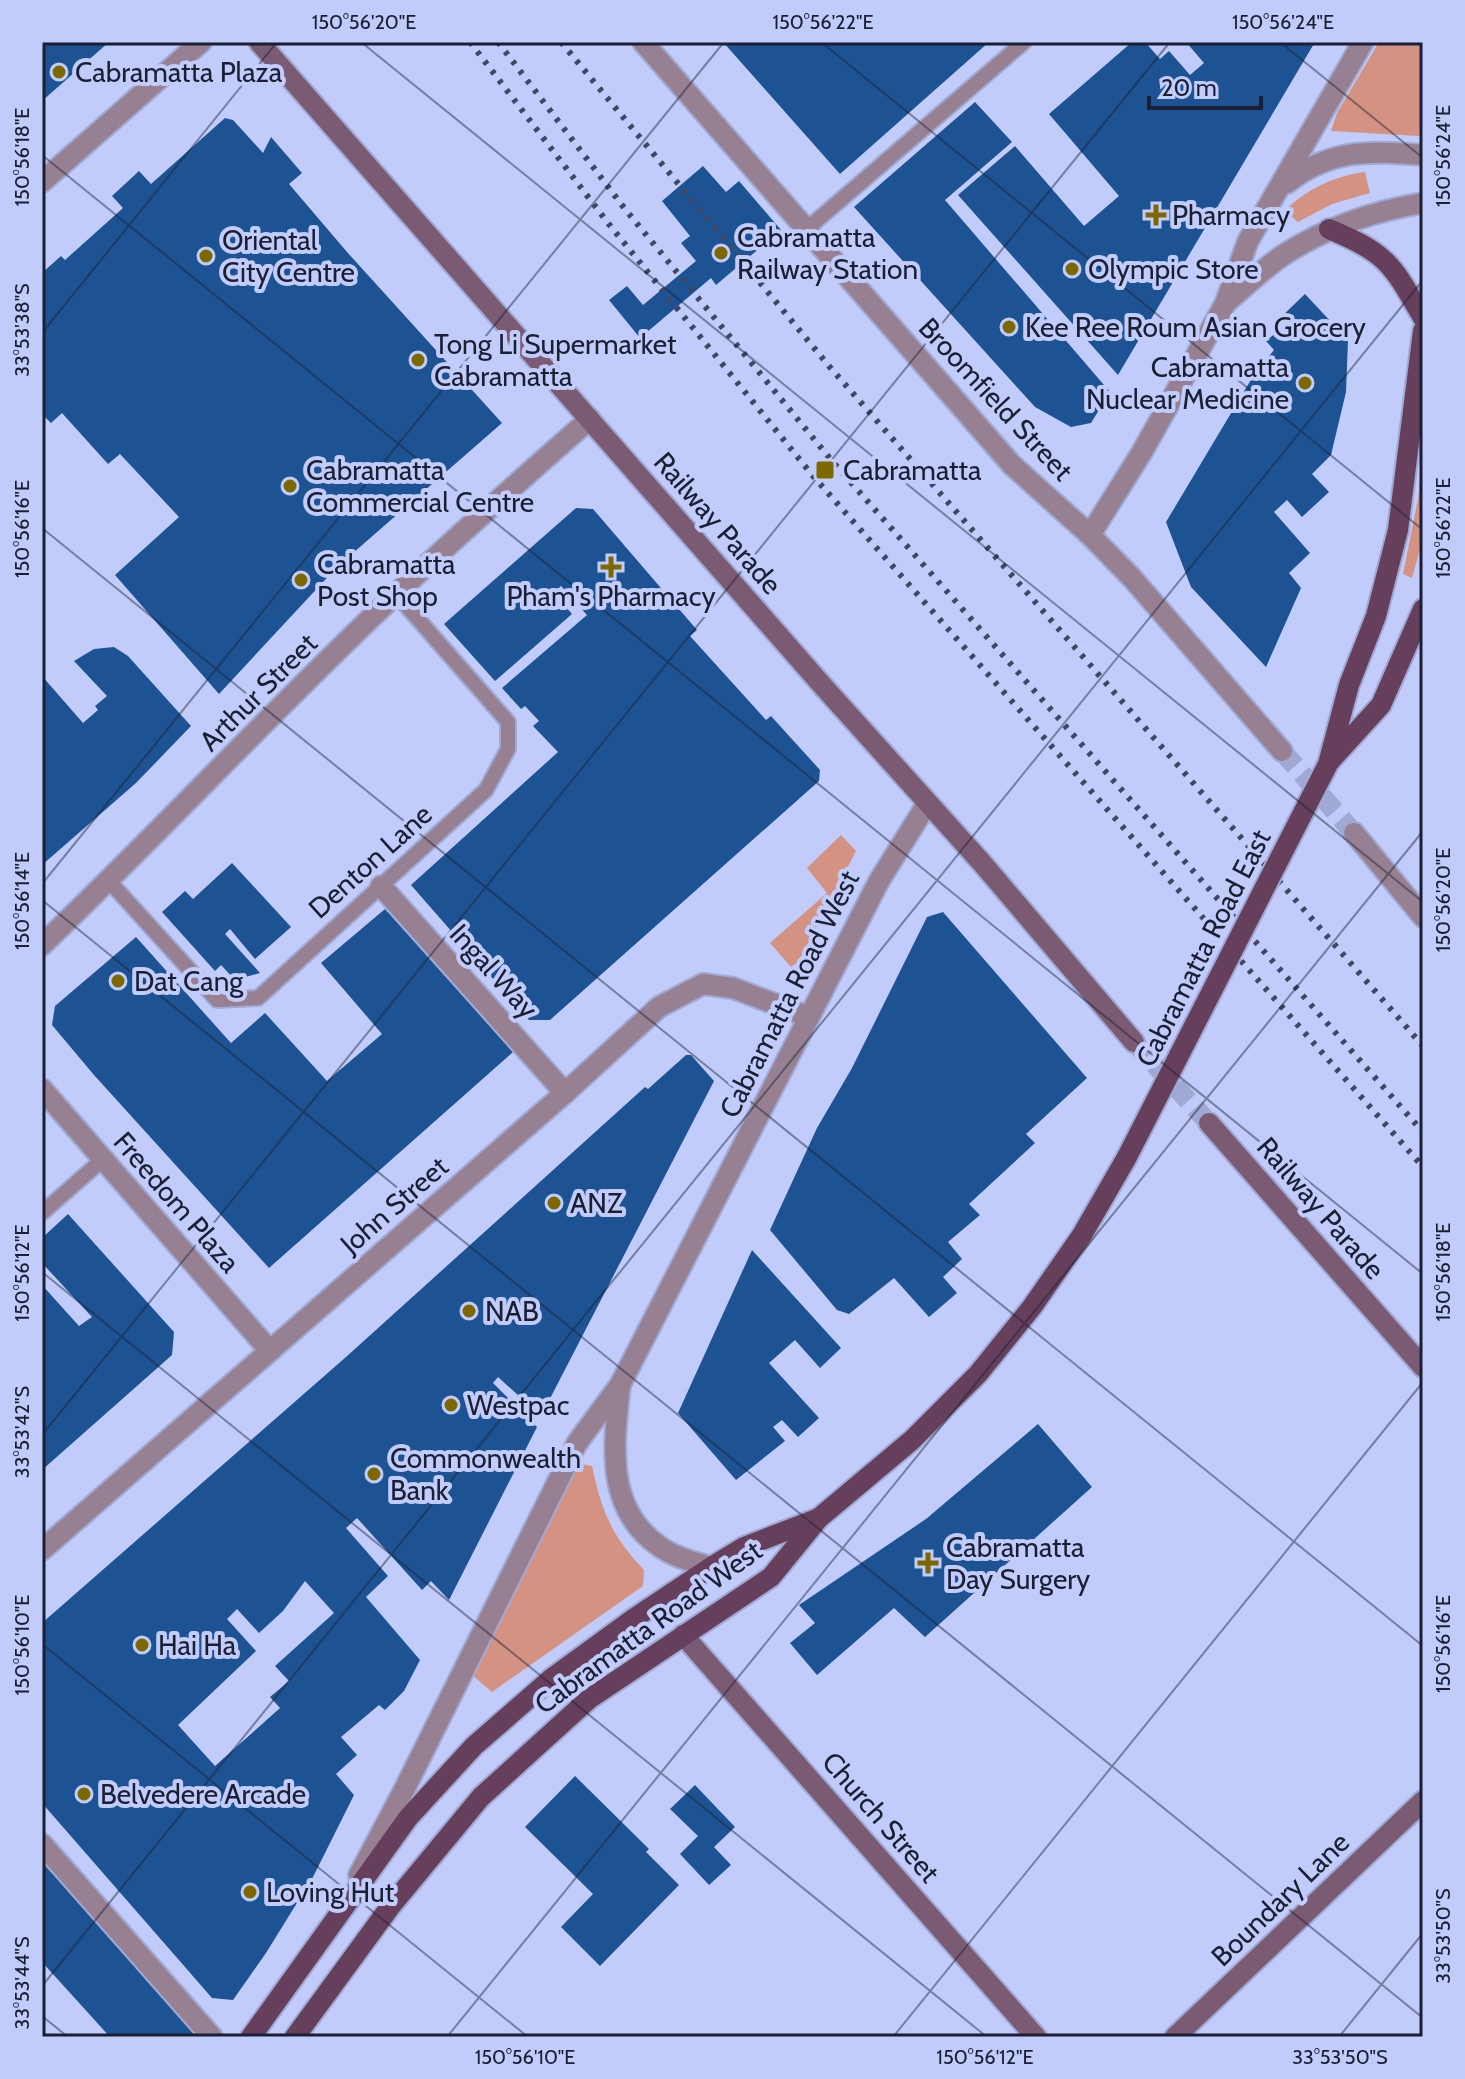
<svg xmlns="http://www.w3.org/2000/svg" width="1465" height="2079" viewBox="0 0 1465 2079" font-family="Cabin,sans-serif">
<rect width="100%" height="100%" fill="#c1ccfb"/>
<!-- green -->
<g fill="#d49382">
<polygon points="1379,42 1423,42 1423,126 1419,136 1331,131 1337,113"/>
<path d="M1365,172L1370,193L1332,204L1298,222L1285,211C1304,190 1337,175 1365,172Z"/>
<polygon points="1423,448 1423,539 1412,578 1403,574 1418,499"/>
<polygon points="841,835 856,851 799,961 791,967 770,943 827,893 807,868"/>
<path d="M577,1463L592,1466C602,1512 611,1535 644,1570L643,1586L492,1692L472,1675Z"/>
</g>
<!-- building -->
<g fill="#1d5393" fill-rule="evenodd">
<polygon points="42,42 109,42 42,101"/>
<polygon points="723,42 989,42 840,174"/>
<polygon points="1132,42 1145,42 1160,59 1169,51 1190,75 1204,63 1186,42 1315,42 1118,375 958,195 1015,146 1084,226 1119,196 1049,114"/>
<polygon points="975,102 1012,142 945,200 1110,392 1091,423 1071,427 1035,407 854,207"/>
<polygon points="225,118 233,120 263,153 271,137 302,173 289,184 347,252 502,423 337,567 219,694 115,575 179,517 120,454 108,464 62,413 51,423 42,414 42,273 61,256 65,260 123,208 112,196 139,171 151,184"/>
<polygon points="703,166 726,192 739,181 781,230 716,285 711,278 640,338 609,300 627,286 643,305 696,261 681,243 690,236 662,201"/>
<polygon points="1305,294 1348,340 1346,392 1331,455 1312,474 1329,492 1302,517 1287,500 1274,512 1310,553 1289,573 1301,588 1266,667 1191,587 1166,522 1255,373 1274,350 1266,341 1285,325 1279,319"/>
<polygon points="576,508 593,509 697,630 690,636 766,720 771,716 820,770 819,781 550,1020 529,1020 411,885 558,752 533,726 539,721 525,706 521,709 502,688 587,615 561,586 554,593 572,614 495,681 444,624"/>
<polygon points="114,647 128,656 191,726 136,783 42,865 42,676 83,723 98,710 95,706 107,696 74,661 94,649"/>
<polygon points="232,863 291,927 255,959 230,929 225,934 260,973 235,980 221,965 215,971 162,912 185,891 193,899"/>
<polygon points="385,909 513,1052 269,1268 94,1075 52,1025 55,1006 136,937 231,1043 265,1013 327,1081 382,1034 321,963"/>
<polygon points="943,912 1087,1078 1026,1134 1035,1143 969,1204 980,1215 948,1242 962,1259 943,1277 957,1293 929,1317 894,1278 849,1314 837,1310 770,1230 817,1128 852,1068 927,917"/>
<path d="M686,1055H691L714,1081L541,1416L498,1377L493,1383L537,1427L449,1600L431,1581L422,1590L357,1518L346,1528L388,1576L366,1597L420,1660L404,1691L385,1710L379,1705L341,1737L357,1755L336,1774L354,1795L313,1877L266,1953L233,2000L212,1998L42,1803V1623L346,1357L645,1087L648,1089ZM305,1581L334,1613L275,1666L289,1681L270,1697L280,1708L215,1766L178,1725L256,1651L227,1619L237,1609L259,1633L283,1611Z"/>
<polygon points="68,1214 174,1332 172,1355 42,1470 42,1285 79,1326 92,1317 42,1263 42,1238"/>
<polygon points="752,1250 841,1348 820,1368 795,1340 769,1363 819,1418 798,1437 782,1420 773,1427 785,1441 736,1480 678,1413"/>
<polygon points="1038,1424 1092,1487 925,1637 894,1608 817,1675 790,1643 815,1623 799,1605 926,1519"/>
<polygon points="575,1776 649,1849 646,1852 679,1885 600,1966 561,1927 593,1894 525,1827"/>
<polygon points="695,1785 735,1827 714,1847 731,1865 709,1885 680,1854 698,1836 670,1809"/>
<polygon points="42,1856 201,2037 110,2037 42,1962"/>
</g>
<g fill="none" stroke-linecap="round" stroke-linejoin="round">
<!-- tertiary-tunnel -->
<polyline stroke="#a0a9d3" stroke-width="20" stroke-dasharray="20 10" stroke-linecap="butt" points="1282,751 1354,833"/>
<!-- secondary-tunnel -->
<polyline stroke="#a0a9d3" stroke-width="20" stroke-dasharray="20 10" stroke-linecap="butt" points="1134,1042 1209,1123"/>
<defs>
<g id="service">
<polyline points="808,228 1024,42"/>
<polyline points="109,881 217,1000 258,998 486,790 508,749 508,722 396,594"/>
<polyline points="42,1213 102,1160"/>
</g>
<g id="pedestrian">
<polyline points="381,886 565,1093"/>
<polyline points="42,1089 270,1351"/>
<polyline points="42,1844 212,2037"/>
</g>
<g id="minor">
<polyline points="42,182 201,42"/>
<path d="M1287,183C1331,148 1370,151 1423,155"/>
<path d="M1228,301C1246,286 1265,267 1285,254C1327,227 1374,211 1423,203"/>
<polyline points="1090,535 1142,452 1225,304 1248,241 1363,42"/>
<path d="M42,945C162,830 275,708 396,594C459,534 524,477 590,419"/>
<path d="M620,1385C614,1442 604,1508 659,1546C673,1557 694,1562 711,1567"/>
<polyline points="42,1550 565,1093 659,1007 703,984 733,988 809,1017"/>
<polyline points="359,1875 404,1790 577,1443 620,1385 879,881 927,804"/>
</g>
<g id="tertiary">
<polyline points="643,42 1012,465 1090,535 1132,578 1282,751"/>
<polyline points="1354,833 1423,917"/>
</g>
<g id="secondary">
<polyline points="259,42 822,685 982,863 1134,1042"/>
<polyline points="1209,1123 1423,1367"/>
<polyline points="683,1635 1036,2037"/>
<polyline points="1175,2037 1423,1801"/>
</g>
<g id="primary">
<path d="M1329,229C1388,254 1392,264 1423,318"/>
<polyline points="1330,761 1381,705 1423,609"/>
<polyline points="1328,764 1349,685 1376,616 1398,530 1423,331"/>
<polyline points="251,2037 408,1818 474,1746 552,1678 633,1619 711,1567 744,1547 819,1518"/>
<polyline points="295,2037 390,1907 481,1797 589,1699 771,1577 819,1518 912,1440 978,1374 1032,1307 1082,1235 1127,1157"/>
</g>
</defs>
<!-- service casing -->
<use href="#service" stroke="#a0a9d3" stroke-width="18"/>
<!-- pedestrian casing -->
<use href="#pedestrian" stroke="#a0a9d3" stroke-width="24"/>
<!-- minor casing -->
<use href="#minor" stroke="#a0a9d3" stroke-width="24"/>
<!-- tertiary casing -->
<use href="#tertiary" stroke="#a0a9d3" stroke-width="24"/>
<!-- secondary casing -->
<use href="#secondary" stroke="#a0a9d3" stroke-width="24"/>
<!-- primary casing -->
<use href="#primary" stroke="#a0a9d3" stroke-width="24"/>
<!-- service -->
<use href="#service" stroke="#978091" stroke-width="14"/>
<!-- pedestrian -->
<use href="#pedestrian" stroke="#978091" stroke-width="20"/>
<!-- minor -->
<use href="#minor" stroke="#978091" stroke-width="20"/>
<!-- tertiary -->
<use href="#tertiary" stroke="#978091" stroke-width="20"/>
<!-- secondary -->
<use href="#secondary" stroke="#7b5a73" stroke-width="20"/>
<!-- primary -->
<use href="#primary" stroke="#663f5d" stroke-width="20"/>
<!-- rail -->
<g stroke="#414762" stroke-width="6" stroke-dasharray="4 8" stroke-linecap="butt">
<polyline points="470,42 608,223 813,476 1423,1167"/>
<polyline points="498,42 625,209 832,461 1423,1132"/>
<polyline points="561,42 829,366 1423,1046"/>
</g>
<defs>
<polyline id="primary-bridge" points="1127,1157 1328,764"/>
</defs>
<!-- primary-bridge casing -->
<use href="#primary-bridge" stroke="#a0a9d3" stroke-width="24" stroke-linecap="butt"/>
<!-- primary-bridge -->
<use href="#primary-bridge" stroke="#663f5d" stroke-width="20"/>
</g>
<!-- ticks -->
<path fill="none" stroke="#1b1f34" stroke-width="2" stroke-opacity="0.45" d="M361,42L1423,902M821,42L1423,530M1280,42L1423,158M42,155L1423,1274M42,333L277,42M42,528L1423,1646M42,884L724,42M42,900L1423,2018M42,1272L987,2037M42,1435L1170,42M42,1644L528,2037M42,1986L1423,280M42,2016L68,2037M447,2037L1423,831M893,2037L1423,1382M1339,2037L1423,1933"/>
<!-- markers -->
<g fill="#7d6800" stroke="#c1ccfb" stroke-width="3">
<circle cx="59" cy="72" r="8"/>
<path d="M1152 203h8v8h8v8h-8v8h-8v-8h-8v-8h8z"/>
<circle cx="721" cy="253" r="8"/>
<circle cx="206" cy="256" r="8"/>
<circle cx="1072" cy="269" r="8"/>
<circle cx="1009" cy="327" r="8"/>
<circle cx="418" cy="360" r="8"/>
<circle cx="1305" cy="383" r="8"/>
<rect x="815" y="460" width="20" height="20" rx="4"/>
<circle cx="290" cy="486" r="8"/>
<path d="M607 555h8v8h8v8h-8v8h-8v-8h-8v-8h8z"/>
<circle cx="301" cy="580" r="8"/>
<circle cx="118" cy="981" r="8"/>
<circle cx="554" cy="1203" r="8"/>
<circle cx="469" cy="1311" r="8"/>
<circle cx="451" cy="1405" r="8"/>
<circle cx="374" cy="1474" r="8"/>
<path d="M924 1551h8v8h8v8h-8v8h-8v-8h-8v-8h8z"/>
<circle cx="142" cy="1645" r="8"/>
<circle cx="84" cy="1794" r="8"/>
<circle cx="250" cy="1892" r="8"/>
</g>
<g text-anchor="middle" stroke-width="8" stroke-linejoin="round" paint-order="stroke">
<!-- poi labels -->
<g font-size="28" fill="#1b1f34" stroke="#c1ccfb" text-anchor="start">
<text x="75" y="82">Cabramatta Plaza</text>
<text x="1172" y="225">Pharmacy</text>
<text x="737" y="247">Cabramatta<tspan x="737" dy="32">Railway Station</tspan></text>
<text x="222" y="250">Oriental<tspan x="222" dy="32">City Centre</tspan></text>
<text x="1088" y="279">Olympic Store</text>
<text x="1025" y="337">Kee Ree Roum Asian Grocery</text>
<text x="434" y="354">Tong Li Supermarket<tspan x="434" dy="32">Cabramatta</tspan></text>
<text x="1289" y="377" text-anchor="end">Cabramatta<tspan x="1289" dy="32">Nuclear Medicine</tspan></text>
<text x="306" y="480">Cabramatta<tspan x="306" dy="32">Commercial Centre</tspan></text>
<text x="843" y="480">Cabramatta</text>
<text x="317" y="574">Cabramatta<tspan x="317" dy="32">Post Shop</tspan></text>
<text x="611" y="606" text-anchor="middle">Pham's Pharmacy</text>
<text x="134" y="991">Dat Cang</text>
<text x="570" y="1213">ANZ</text>
<text x="485" y="1321">NAB</text>
<text x="467" y="1415">Westpac</text>
<text x="390" y="1468">Commonwealth<tspan x="390" dy="32">Bank</tspan></text>
<text x="946" y="1557">Cabramatta<tspan x="946" dy="32">Day Surgery</tspan></text>
<text x="158" y="1655">Hai Ha</text>
<text x="100" y="1804">Belvedere Arcade</text>
<text x="266" y="1902">Loving Hut</text>
</g>
<!-- street labels -->
<g font-size="28" fill="#1b1f34" stroke="#c1ccfb">
<text transform="translate(996 399) rotate(47)" y="10">Broomfield Street</text>
<text transform="translate(718 523) rotate(49)" y="10">Railway Parade</text>
<text transform="translate(258 692) rotate(-45)" y="10">Arthur Street</text>
<text transform="translate(370 861) rotate(-42)" y="10">Denton Lane</text>
<text transform="translate(1203 948) rotate(-63)" y="10">Cabramatta Road East</text>
<text transform="translate(494 971) rotate(48)" y="10">Ingal Way</text>
<text transform="translate(789 994) rotate(-63)" y="10">Cabramatta Road West</text>
<text transform="translate(177 1202) rotate(49)" y="10">Freedom Plaza</text>
<text transform="translate(394 1205) rotate(-41)" y="10">John Street</text>
<text transform="translate(1321 1208) rotate(49)" y="10">Railway Parade</text>
<text transform="translate(648 1627) rotate(-36)" y="10">Cabramatta Road West</text>
<text transform="translate(881 1817) rotate(49)" y="10">Church Street</text>
<text transform="translate(1280 1899) rotate(-44)" y="10">Boundary Lane</text>
</g>
</g>
<!-- border -->
<rect width="1465" height="2079" fill="none" stroke="#c1ccfb" stroke-width="88"/>
<!-- scale -->
<path d="M1149 96v12h112v-12" fill="none" stroke="#1b1f34" stroke-width="4"/>
<text x="1161" y="96" font-size="24" fill="#1b1f34" stroke="#c1ccfb" stroke-width="6" paint-order="stroke">20 m</text>
<rect x="44" y="44" width="1377" height="1991" fill="none" stroke="#1b1f34" stroke-width="3"/>
<g font-size="20" text-anchor="middle" fill="#1b1f34">
<text x="364" y="29">150°56'20"E</text>
<text x="823" y="29">150°56'22"E</text>
<text x="1283" y="29">150°56'24"E</text>
<text transform="translate(1443 156) rotate(-90)" y="7">150°56'24"E</text>
<text transform="translate(22 157) rotate(-90)" y="7">150°56'18"E</text>
<text transform="translate(22 330) rotate(-90)" y="7">33°53'38"S</text>
<text transform="translate(1443 528) rotate(-90)" y="7">150°56'22"E</text>
<text transform="translate(22 529) rotate(-90)" y="7">150°56'16"E</text>
<text transform="translate(1443 900) rotate(-90)" y="7">150°56'20"E</text>
<text transform="translate(22 901) rotate(-90)" y="7">150°56'14"E</text>
<text transform="translate(1443 1272) rotate(-90)" y="7">150°56'18"E</text>
<text transform="translate(22 1273) rotate(-90)" y="7">150°56'12"E</text>
<text transform="translate(22 1432) rotate(-90)" y="7">33°53'42"S</text>
<text transform="translate(1443 1644) rotate(-90)" y="7">150°56'16"E</text>
<text transform="translate(22 1645) rotate(-90)" y="7">150°56'10"E</text>
<text transform="translate(1443 1936) rotate(-90)" y="7">33°53'50"S</text>
<text transform="translate(22 1983) rotate(-90)" y="7">33°53'44"S</text>
<text x="525" y="2064">150°56'10"E</text>
<text x="985" y="2064">150°56'12"E</text>
<text x="1340" y="2064">33°53'50"S</text>
</g>
</svg>
